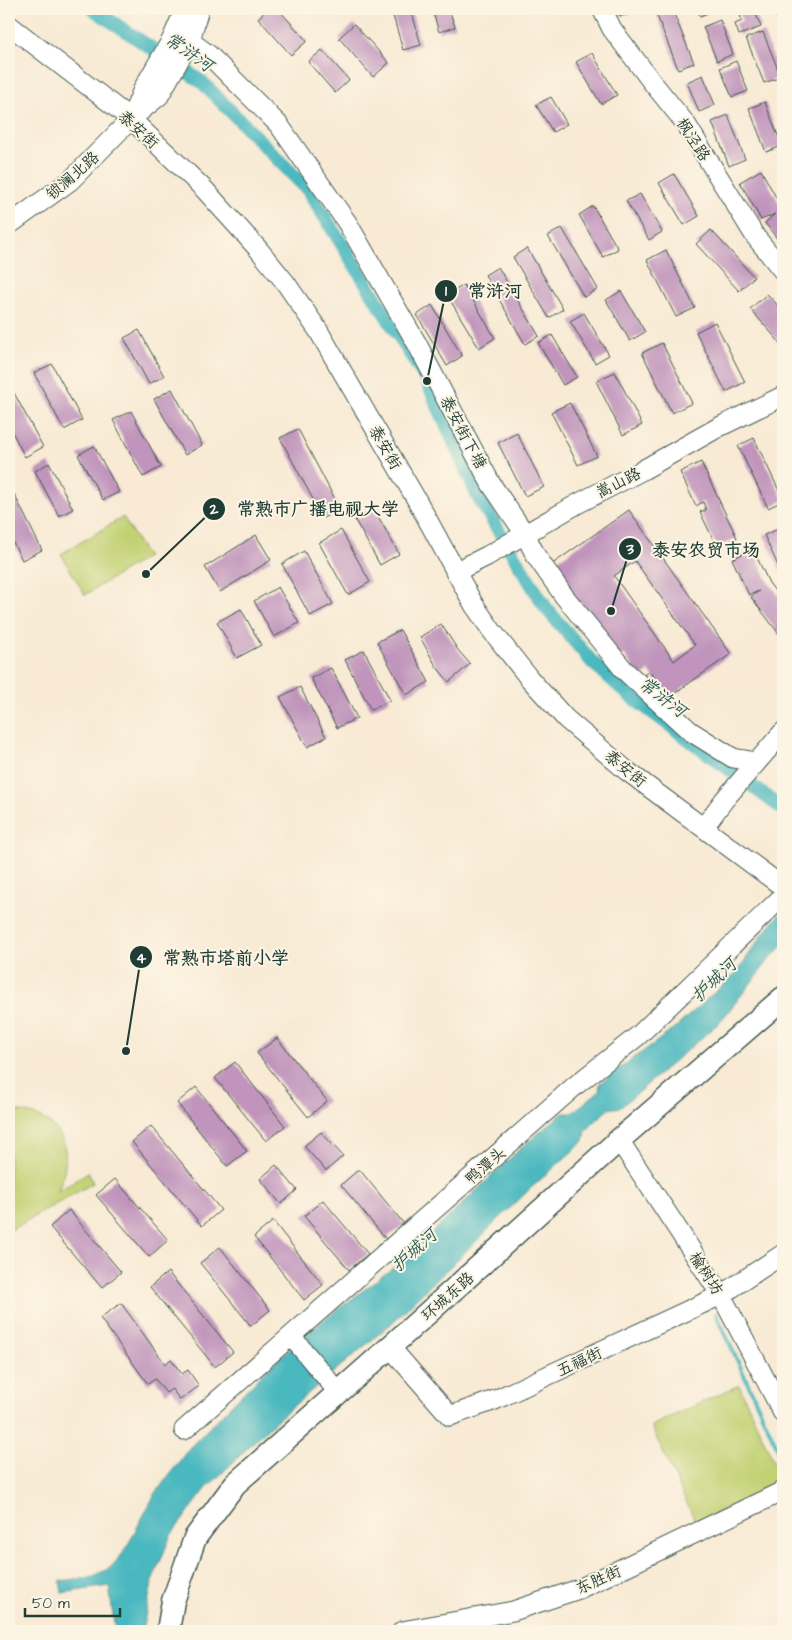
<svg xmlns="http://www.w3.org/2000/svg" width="792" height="1640" font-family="'Architects Daughter','LXGW WenKai TC',sans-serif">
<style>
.green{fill:#c2d173;stroke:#708754}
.water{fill:#48b8bf;stroke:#347a7a}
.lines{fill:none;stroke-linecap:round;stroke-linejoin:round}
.stream{stroke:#48b8bf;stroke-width:4}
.canal{stroke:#48b8bf;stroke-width:14}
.building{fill:#c094bc;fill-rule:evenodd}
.minor-casing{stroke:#40574c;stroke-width:21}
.major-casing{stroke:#40574c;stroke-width:25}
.minor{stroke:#fff;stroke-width:19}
.major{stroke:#fff;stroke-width:22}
.labels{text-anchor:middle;stroke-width:4;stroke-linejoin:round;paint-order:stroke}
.street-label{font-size:16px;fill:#1f3d34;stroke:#fcf5e5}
.water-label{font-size:18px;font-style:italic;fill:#295c57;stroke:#fcf5e5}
.leader{fill:none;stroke:#1f3d34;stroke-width:2}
.callout-dot{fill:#1f3d34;stroke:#fcf5e5;stroke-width:2}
.mark-label{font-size:15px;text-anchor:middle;font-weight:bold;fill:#fff}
.callout-label{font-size:18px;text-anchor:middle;font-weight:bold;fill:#1f3d34;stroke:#fcf5e5;stroke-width:4;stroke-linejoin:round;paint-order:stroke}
</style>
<rect width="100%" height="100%" fill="#fcf5e5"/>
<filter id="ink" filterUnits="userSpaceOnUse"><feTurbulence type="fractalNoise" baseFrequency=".02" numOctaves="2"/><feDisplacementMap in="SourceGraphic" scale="10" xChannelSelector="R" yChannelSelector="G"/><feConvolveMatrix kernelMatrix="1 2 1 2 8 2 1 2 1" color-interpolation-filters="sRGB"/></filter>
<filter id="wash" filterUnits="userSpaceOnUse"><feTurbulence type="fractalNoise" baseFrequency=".0096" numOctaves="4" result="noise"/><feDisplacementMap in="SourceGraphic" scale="20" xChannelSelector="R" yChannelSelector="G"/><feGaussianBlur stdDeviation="1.12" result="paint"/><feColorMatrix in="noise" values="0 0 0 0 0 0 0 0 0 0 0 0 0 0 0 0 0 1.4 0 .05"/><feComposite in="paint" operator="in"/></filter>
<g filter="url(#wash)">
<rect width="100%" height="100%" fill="#f8ead4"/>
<path class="green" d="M123 517 147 557 85 595 61 554Z
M12 1111C62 1114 76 1148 58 1191L88 1172 93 1183 9 1231V1113Z
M739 1385 783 1482 696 1523 651 1426Z"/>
<path class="water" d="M783 910V946L770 959 720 1022 621 1107 608 1109 586 1131 584 1141 531 1188 392 1323 272 1424 206 1489 171 1535 153 1579 142 1631H115L109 1586 62 1593 60 1581 91 1577 110 1568 124 1552 155 1494 190 1447 264 1372 312 1329 406 1258 522 1147 563 1113H572L599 1091 600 1083 675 1028 736 973 766 930Z"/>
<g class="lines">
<path class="stream" d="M716 1314 783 1460"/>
<path class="canal" d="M93 9 202 82 308 190 427 381 478 497 546 608 592 662 629 695 783 809"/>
</g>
<g id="blocks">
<path class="building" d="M268 9H278L307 41 291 55 258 18Z
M391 9H411L421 45 403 50Z
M432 9H449L455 27 439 32Z
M618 9H638V12L620 16Z
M666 9H672L694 63 678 69 656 13Z
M697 9H717L700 16Z
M738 9H754L761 27 739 35 735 24 742 21Z
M773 9H783V16L777 19Z
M720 20 733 54 717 61 703 27Z
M354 24 389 63 373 77 339 38Z
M763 32 781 77 764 83 746 38Z
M322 50 349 80 335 93 308 62Z
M592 53 617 95 601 104 576 62Z
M736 61 748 91 732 97 720 68Z
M703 75 715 105 699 112 687 82Z
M551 97 567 124 553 132 536 105Z
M765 102 782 146 766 152 749 108Z
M728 115 745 159 729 166 712 122Z
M761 170 783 210V246L765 223 775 214 761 220 740 182Z
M674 174 699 216 684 225 659 183Z
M640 194 662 232 649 240 626 201Z
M593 206 618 249 603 257 579 215Z
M562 228 598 289 584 297 548 236Z
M711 230 754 277 739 291 696 244Z
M527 248 563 309 549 318 513 257Z
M666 250 695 308 676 317 647 260Z
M498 267 539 336 525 344 485 275Z
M464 285 495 338 479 348 447 295Z
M621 291 645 332 630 341 606 300Z
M767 294 783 311V346L750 309Z
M432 305 462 356 447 366 417 315Z
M584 313 609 355 595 363 570 321Z
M715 322 745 382 726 392 696 332Z
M139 330 164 376 149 384 124 338Z
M552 335 577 377 563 385 538 343Z
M662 343 692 403 672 413 642 353Z
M52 364 82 420 64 430 34 373Z
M615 372 642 425 623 435 596 381Z
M172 389 202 445 185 455 154 399Z
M13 391 43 447 25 457 9 426V393Z
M570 403 597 456 578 465 551 412Z
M131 411 161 467 143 477 113 420Z
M298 429 340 509 323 518 280 438Z
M517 433 544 487 525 496 498 443Z
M754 438 783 499V501L768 508 738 446Z
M94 446 119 492 103 500 78 455Z
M701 462 737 538 717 547 700 512 706 510 703 502 696 506 680 472Z
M49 463 73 509 59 516 35 471Z
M14 494 42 550 22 560 9 535V497Z
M374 509 399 554 380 565 355 520Z
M629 510 731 654 668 698 649 671 640 678 624 654 617 658 551 565ZM635 561 695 645 674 661 614 576Z
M783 527V568L780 570 764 535Z
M341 530 370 582 348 595 319 543Z
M256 535 271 560 220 592 205 567Z
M753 549 769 583 783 601V631L779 634 751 597 759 591 749 595 732 559Z
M304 551 333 604 310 616 282 564Z
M278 587 299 623 274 637 254 601Z
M241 609 261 645 237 658 217 622Z
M441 624 458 650 470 664 449 682 436 666 420 637Z
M400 630 429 682 406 695 377 642Z
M364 650 390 700 371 710 345 660Z
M331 668 357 718 337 728 311 678Z
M300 687 326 737 307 747 280 697Z
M277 1038 327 1101 308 1117 257 1053Z
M235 1062 285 1126 266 1141 215 1078Z
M196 1087 247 1151 227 1166 177 1103Z
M151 1126 221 1210 202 1226 132 1142Z
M321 1132 343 1156 326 1171 304 1146Z
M276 1165 297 1190 281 1204 260 1179Z
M359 1169 404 1224 386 1239 341 1185Z
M115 1179 168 1240 149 1257 96 1195Z
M323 1200 368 1254 349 1270 304 1216Z
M69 1210 121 1272 102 1288 50 1227Z
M273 1221 323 1285 304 1300 254 1237Z
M220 1247 270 1310 251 1326 200 1263Z
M168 1272 233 1352 215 1367 150 1287Z
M121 1303 165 1364 171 1359 182 1374 188 1370 199 1386 180 1400 172 1389 166 1393 155 1379 148 1384 100 1318Z"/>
</g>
</g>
<g filter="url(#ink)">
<use href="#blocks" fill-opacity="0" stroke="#40574c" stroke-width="1"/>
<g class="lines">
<defs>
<path id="minor" d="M602 9 612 29 652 82 686 124 755 236 783 271
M9 25 131 119 204 189 259 250 285 282 318 330 419 504 474 605 492 631 529 678 566 719 627 771 783 887
M190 41 209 55 279 125 348 224 416 342 491 484 525 534 536 556 564 596 624 670 690 731 733 758 757 762
M132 116 144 87 172 39 185 9
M9 225 70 181 131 119 159 96 190 41 199 9
M455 572 487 556 579 503 641 471 719 427 783 396
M704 827 724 800 783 732
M619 1140 721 1295 783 1413
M291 1336 339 1393
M390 1347 450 1416 495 1400 721 1295 783 1254
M184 1430 576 1085 639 1035 783 896
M402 1631 513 1611 579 1589 783 1491"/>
<path id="major" d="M168 1631 173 1601 195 1538 235 1484 390 1347 619 1140 783 998"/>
</defs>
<use href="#minor" class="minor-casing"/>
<use href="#major" class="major-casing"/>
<use href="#minor" class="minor"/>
<use href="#major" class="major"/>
</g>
</g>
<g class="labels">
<g class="street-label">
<text transform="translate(139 129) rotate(42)" y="6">泰安街</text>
<text transform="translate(694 139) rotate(57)" y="6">枫泾路</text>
<text transform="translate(72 175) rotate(-41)" y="6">锁澜北路</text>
<text transform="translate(464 432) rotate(62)" y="6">泰安街下塘</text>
<text transform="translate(386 447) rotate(60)" y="6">泰安街</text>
<text transform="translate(618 482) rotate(-27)" y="6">嵩山路</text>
<text transform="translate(626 768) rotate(39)" y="6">泰安街</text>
<text transform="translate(485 1165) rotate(-41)" y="6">鸭潭头</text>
<text transform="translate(707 1273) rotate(57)" y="6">榆树坊</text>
<text transform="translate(447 1296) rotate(-42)" y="6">环城东路</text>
<text transform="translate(579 1361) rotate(-25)" y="6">五福街</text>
<text transform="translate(598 1579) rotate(-24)" y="6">东胜街</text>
</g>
<g class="water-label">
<text transform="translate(189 52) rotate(35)" y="6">常浒河</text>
<text transform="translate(663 697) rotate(37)" y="6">常浒河</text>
<text transform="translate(714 980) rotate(-44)" y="6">护城河</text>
<text transform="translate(414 1250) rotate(-42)" y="6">护城河</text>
</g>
</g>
<path class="leader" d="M427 381L446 291M146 574L214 509M611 611L630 549M126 1051L141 957"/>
<g class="callout-dot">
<circle cx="427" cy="381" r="5"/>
<circle cx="146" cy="574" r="5"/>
<circle cx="611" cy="611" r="5"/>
<circle cx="126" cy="1051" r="5"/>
<circle cx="446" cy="291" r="12"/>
<circle cx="214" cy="509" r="12"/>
<circle cx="630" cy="549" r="12"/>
<circle cx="141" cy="957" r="12"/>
</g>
<g class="mark-label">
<text x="446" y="296">1</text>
<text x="214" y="514">2</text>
<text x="630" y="554">3</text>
<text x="141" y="963">4</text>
</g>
<g class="callout-label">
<text x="495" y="297">常浒河</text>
<text x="318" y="515">常熟市广播电视大学</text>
<text x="706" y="556">泰安农贸市场</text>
<text x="226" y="964">常熟市塔前小学</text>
</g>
<rect width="792" height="1640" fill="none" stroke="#fcf5e5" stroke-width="30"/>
<path d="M25 1608v8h95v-8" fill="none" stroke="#1f3d34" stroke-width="2.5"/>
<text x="32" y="1608" font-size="15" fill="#1f3d34" stroke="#fcf5e5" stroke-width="4" paint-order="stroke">50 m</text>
</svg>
